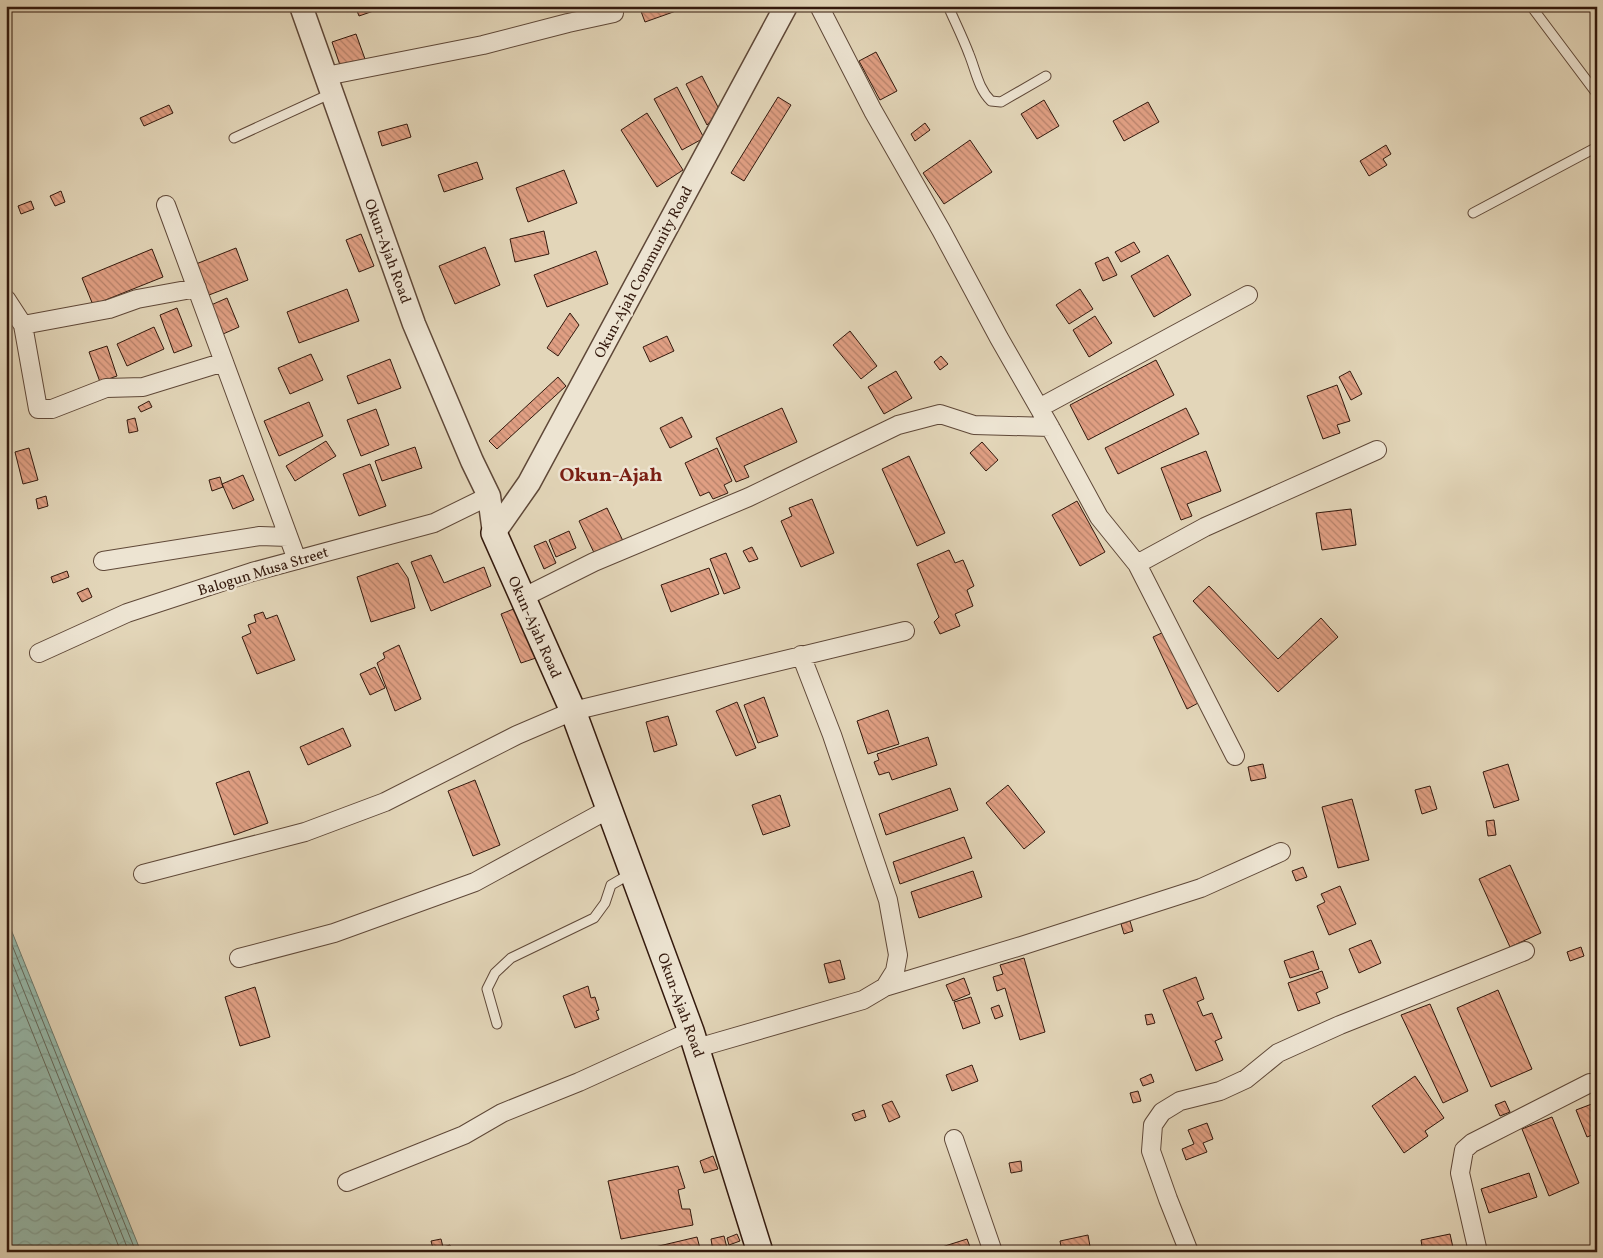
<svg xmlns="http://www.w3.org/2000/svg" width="1603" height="1258" font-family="Vollkorn,serif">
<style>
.water{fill:url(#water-waves);stroke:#6e796c}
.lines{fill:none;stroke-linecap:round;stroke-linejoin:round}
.shore{stroke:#64695c;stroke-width:1}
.building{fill:url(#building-back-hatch);stroke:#33190d}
.service-casing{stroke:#5f4838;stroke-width:11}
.minor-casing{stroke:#5f4838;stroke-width:20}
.tertiary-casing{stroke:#5f4838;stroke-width:25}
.secondary-casing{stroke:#33190d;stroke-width:28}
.service{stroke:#ede4d2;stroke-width:9}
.minor{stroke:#ede4d2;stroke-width:18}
.tertiary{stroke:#ede4d2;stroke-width:22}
.secondary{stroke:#ede4d2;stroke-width:25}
.labels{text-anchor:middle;stroke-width:5;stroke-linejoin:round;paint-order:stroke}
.street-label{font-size:15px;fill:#33190d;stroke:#ede4d2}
.district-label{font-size:20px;font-weight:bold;fill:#7a1f14;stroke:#ede4d2}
</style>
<defs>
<pattern id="water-waves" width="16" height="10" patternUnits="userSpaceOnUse" patternTransform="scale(1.25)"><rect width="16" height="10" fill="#96b9ab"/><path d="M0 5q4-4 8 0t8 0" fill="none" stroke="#829e92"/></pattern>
<pattern id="building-back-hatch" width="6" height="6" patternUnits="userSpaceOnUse" patternTransform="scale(1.25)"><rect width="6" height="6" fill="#e09f83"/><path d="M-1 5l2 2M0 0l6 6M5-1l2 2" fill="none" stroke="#b6816a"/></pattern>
</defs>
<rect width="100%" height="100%" fill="#e3d6b9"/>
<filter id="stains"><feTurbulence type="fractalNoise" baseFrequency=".004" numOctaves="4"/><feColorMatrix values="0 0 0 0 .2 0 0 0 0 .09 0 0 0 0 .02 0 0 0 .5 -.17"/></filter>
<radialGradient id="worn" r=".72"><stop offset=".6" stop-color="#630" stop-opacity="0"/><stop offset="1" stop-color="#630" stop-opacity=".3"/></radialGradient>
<path class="water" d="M6 917 141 1252H6Z"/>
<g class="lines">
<path class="shore" d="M6 930 136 1252
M6 947 129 1252
M6 967 121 1252"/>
</g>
<path class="building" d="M355 6H388L359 16Z
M639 6H675L676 11 645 22Z
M356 34 365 59 341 68 332 42Z
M876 52 897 91 880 100 859 61Z
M702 76 720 111 707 125 686 84Z
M677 87 704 138 682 150 654 99Z
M778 97 791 105 744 181 731 173Z
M1044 100 1059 126 1037 139 1021 114Z
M1148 102 1159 122 1124 141 1113 121Z
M169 105 173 113 144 126 140 118Z
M647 113 683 170 657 187 621 130Z
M925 123 930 130 915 141 911 134Z
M407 124 411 137 382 146 378 132Z
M970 140 992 172 944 204 923 173Z
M1386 145 1391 154 1383 159 1387 165 1369 176 1360 161Z
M477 162 483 179 444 192 438 175Z
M564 170 577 203 528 222 516 188Z
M61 191 65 202 55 206 50 196Z
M31 201 34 209 21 214 18 206Z
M544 231 549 254 515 262 510 239Z
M361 234 374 266 359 272 346 240Z
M1134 242 1140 252 1121 262 1115 252Z
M485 247 500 285 455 304 439 266Z
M236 248 248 280 209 295 196 264Z
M152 249 163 277 93 305 82 278Z
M596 251 608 284 547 307 534 275Z
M1168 255 1191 295 1154 317 1131 276Z
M1108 257 1117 275 1103 281 1095 263Z
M347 289 359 321 299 343 287 312Z
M1080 289 1093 309 1069 324 1056 305Z
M227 298 239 327 223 334 211 305Z
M177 308 192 346 174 353 160 315Z
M570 313 579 325 558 356 547 348Z
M1095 316 1112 343 1089 357 1073 330Z
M154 327 164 349 127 366 117 344Z
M850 331 877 366 861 379 833 345Z
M667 336 674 351 650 362 643 347Z
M107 346 117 376 100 382 89 352Z
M311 354 323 380 290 394 278 368Z
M941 356 948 364 940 370 934 362Z
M390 359 401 388 358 404 347 376Z
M1156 360 1174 395 1088 440 1070 405Z
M896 371 912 398 884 414 868 387Z
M1350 371 1362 394 1351 400 1339 377Z
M558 377 566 386 497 449 489 441Z
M1337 385 1350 421 1337 425 1340 433 1323 439 1307 396Z
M149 401 152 407 141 412 138 407Z
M309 402 323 436 279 456 264 421Z
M782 408 797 442 744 466 749 477 736 482 716 438Z
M1186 408 1199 434 1118 474 1105 448Z
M376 409 389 445 361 456 347 420Z
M682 417 692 437 670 448 660 428Z
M135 418 138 431 129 433 127 420Z
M326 441 336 456 295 481 286 466Z
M982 442 998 460 986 471 970 453Z
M415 447 422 468 382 481 375 461Z
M29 448 38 480 23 484 15 452Z
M717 448 732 481 724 485 728 493 713 499 709 492 700 496 685 463Z
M1206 451 1221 491 1187 504 1192 516 1181 520 1161 468Z
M909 456 945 533 917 546 882 469Z
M370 464 386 506 359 516 343 474Z
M243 475 254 500 233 509 222 484Z
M220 477 223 487 212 491 209 480Z
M46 496 48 506 38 509 36 499Z
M812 499 834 553 801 567 781 521 792 516 789 508Z
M1077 501 1105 552 1080 566 1052 515Z
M607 508 625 545 597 559 579 521Z
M1351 509 1356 545 1322 550 1316 513Z
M569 531 576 548 556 557 549 540Z
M546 541 556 563 544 569 534 546Z
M752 547 758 559 749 562 743 551Z
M949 550 955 563 963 560 974 586 967 590 973 606 955 614 960 626 940 634 934 622 939 617 917 564Z
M726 553 740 588 724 594 710 559Z
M431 555 444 583 484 567 491 586 431 611 411 562Z
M398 563 408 578 415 608 371 622 357 577Z
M709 568 719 594 671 612 661 585Z
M67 571 69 577 53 583 51 577Z
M1209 586 1278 659 1321 618 1338 637 1278 692 1193 601Z
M88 588 92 597 82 602 77 593Z
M516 608 536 658 521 663 501 614Z
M263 612 266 619 277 615 295 660 257 674 242 637 251 633 248 625 256 622 254 615Z
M1166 631 1200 702 1187 709 1153 637Z
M399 645 421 699 395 711 377 663 385 658 383 653Z
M375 667 385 688 370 695 360 674Z
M764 697 778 736 758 743 744 705Z
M737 702 756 748 736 756 716 711Z
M888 710 899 744 868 754 857 721Z
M668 716 677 745 654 752 646 722Z
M343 728 351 746 308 765 300 747Z
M928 737 937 765 892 780 889 772 879 775 874 762 879 760 877 754Z
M1263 764 1266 778 1251 781 1248 767Z
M1508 764 1519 800 1494 808 1483 772Z
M249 771 268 823 234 835 216 783Z
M475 780 500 845 473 856 448 791Z
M1008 785 1045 832 1024 849 986 803Z
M1430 786 1437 809 1422 814 1415 790Z
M950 788 958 810 886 835 879 814Z
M780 795 790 826 763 835 752 805Z
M1352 799 1369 860 1338 868 1322 807Z
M1494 820 1496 835 1488 836 1486 821Z
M964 837 972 858 900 884 893 862Z
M1510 865 1541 933 1510 947 1479 879Z
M1303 867 1307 877 1296 881 1292 871Z
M973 871 982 897 919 918 911 892Z
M1340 886 1356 924 1329 935 1317 906 1325 902 1321 894Z
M1130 921 1133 931 1124 934 1121 924Z
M1371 940 1381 963 1359 973 1349 949Z
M1581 947 1584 956 1570 961 1567 952Z
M1313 951 1319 969 1290 978 1284 961Z
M1024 958 1045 1032 1020 1040 1005 988 997 991 993 977 1003 974 1000 965Z
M840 960 845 979 829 983 824 964Z
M1322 971 1328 988 1316 993 1320 1003 1298 1011 1288 983Z
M1196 977 1204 999 1197 1002 1203 1016 1212 1013 1222 1038 1215 1041 1223 1060 1196 1071 1163 990Z
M964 978 970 994 953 1001 946 985Z
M588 986 591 998 595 997 599 1010 596 1011 599 1019 575 1028 563 996Z
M255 987 270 1037 240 1046 225 997Z
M1498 990 1532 1069 1491 1087 1457 1008Z
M971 997 980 1023 963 1029 954 1002Z
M1430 1004 1468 1091 1443 1103 1401 1015Z
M999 1005 1003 1016 995 1019 991 1008Z
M1152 1014 1155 1023 1147 1025 1145 1015Z
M972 1065 978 1081 952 1091 946 1075Z
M1151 1074 1154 1082 1143 1086 1140 1079Z
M1415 1076 1444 1118 1425 1131 1428 1136 1404 1153 1372 1106Z
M1138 1091 1141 1101 1133 1103 1130 1093Z
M892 1101 900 1117 889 1122 882 1105Z
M1505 1101 1510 1112 1500 1116 1495 1105Z
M1597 1102V1133L1587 1137 1576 1110Z
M864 1110 866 1117 855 1121 852 1114Z
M1552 1117 1579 1183 1549 1196 1522 1129Z
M1207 1123 1213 1139 1203 1143 1207 1152 1186 1160 1182 1149 1194 1144 1188 1130Z
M713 1156 718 1169 704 1173 700 1161Z
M1021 1161 1022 1171 1011 1173 1009 1163Z
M678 1166 685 1188 678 1190 682 1209H690L693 1225 621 1239 608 1181Z
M1529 1173 1537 1197 1489 1213 1481 1189Z
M737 1234 740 1241 729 1245 727 1238Z
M1450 1234 1454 1252H1423L1421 1240Z
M1088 1235 1091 1252H1062L1060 1241Z
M724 1236 727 1248 713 1251 711 1239Z
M697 1237 701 1252H642V1250Z
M441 1239 443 1247 450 1245 452 1252H434L431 1241Z
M967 1239 972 1252H926Z"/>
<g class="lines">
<defs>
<path id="service" d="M948 6C955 22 963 38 969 54 976 71 978 88 991 101L1001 102 1046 76
M1531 6 1597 94
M234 138 332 93
M1473 213 1597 147
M497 1024 487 989 495 973 511 958 594 918 605 903 611 885 630 874"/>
<path id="minor" d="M819 6 873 111 941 230 999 338 1050 427 1099 517 1137 564 1235 756
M326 76 483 45 568 23 614 13
M166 205 297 560
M6 299 23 325 38 409H52L106 388 143 387 224 362
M23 325 109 309 137 299 197 288
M1039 408 1248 295
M103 561 260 536 288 537
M1137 564 1205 527 1377 450
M522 598 594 562 749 497 898 425 940 414 974 425 1050 427
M39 653 127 613 252 572 434 523 489 496
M801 655 832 735 888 900 898 955 895 971 885 987
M143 874 305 832 385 802 517 735 573 711 905 631
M239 958 334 933 475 882 609 809
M697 1048 863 1000 885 987 1021 946 1201 888 1281 852
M954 1139 993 1252
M347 1182 464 1135 502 1113 579 1082 691 1031
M1189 1252 1168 1199 1151 1151 1153 1125 1162 1112 1180 1101 1220 1091 1246 1079 1278 1053 1340 1025 1525 951
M1478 1252 1460 1173 1464 1150 1472 1143 1590 1083"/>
<path id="tertiary" d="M301 6 414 324 472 461 489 496 494 533
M494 533 529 483 786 6"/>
<path id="secondary" d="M494 533 573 711 691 1031 760 1252"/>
</defs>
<use href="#service" class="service-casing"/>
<use href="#minor" class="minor-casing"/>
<use href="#tertiary" class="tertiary-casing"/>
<use href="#secondary" class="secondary-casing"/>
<use href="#service" class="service"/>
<use href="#minor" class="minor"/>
<use href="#tertiary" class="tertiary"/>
<use href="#secondary" class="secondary"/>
</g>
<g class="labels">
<g class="street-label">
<text transform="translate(388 251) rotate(70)" y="5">Okun-Ajah Road</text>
<text transform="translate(643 272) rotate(-62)" y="5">Okun-Ajah Community Road</text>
<text transform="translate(263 571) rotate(-17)" y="5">Balogun Musa Street</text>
<text transform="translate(535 627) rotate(66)" y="5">Okun-Ajah Road</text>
<text transform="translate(681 1005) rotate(70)" y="5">Okun-Ajah Road</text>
</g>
<g class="district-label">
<text x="611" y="481">Okun-Ajah</text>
</g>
</g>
<rect width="1603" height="1258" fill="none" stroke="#e3d6b9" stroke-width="25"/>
<rect x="8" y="8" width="1588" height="1243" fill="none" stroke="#33190d" stroke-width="2.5"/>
<rect x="12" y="12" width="1578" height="1233" fill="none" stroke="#33190d"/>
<rect width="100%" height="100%" filter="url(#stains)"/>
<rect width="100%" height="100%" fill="url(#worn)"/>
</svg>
